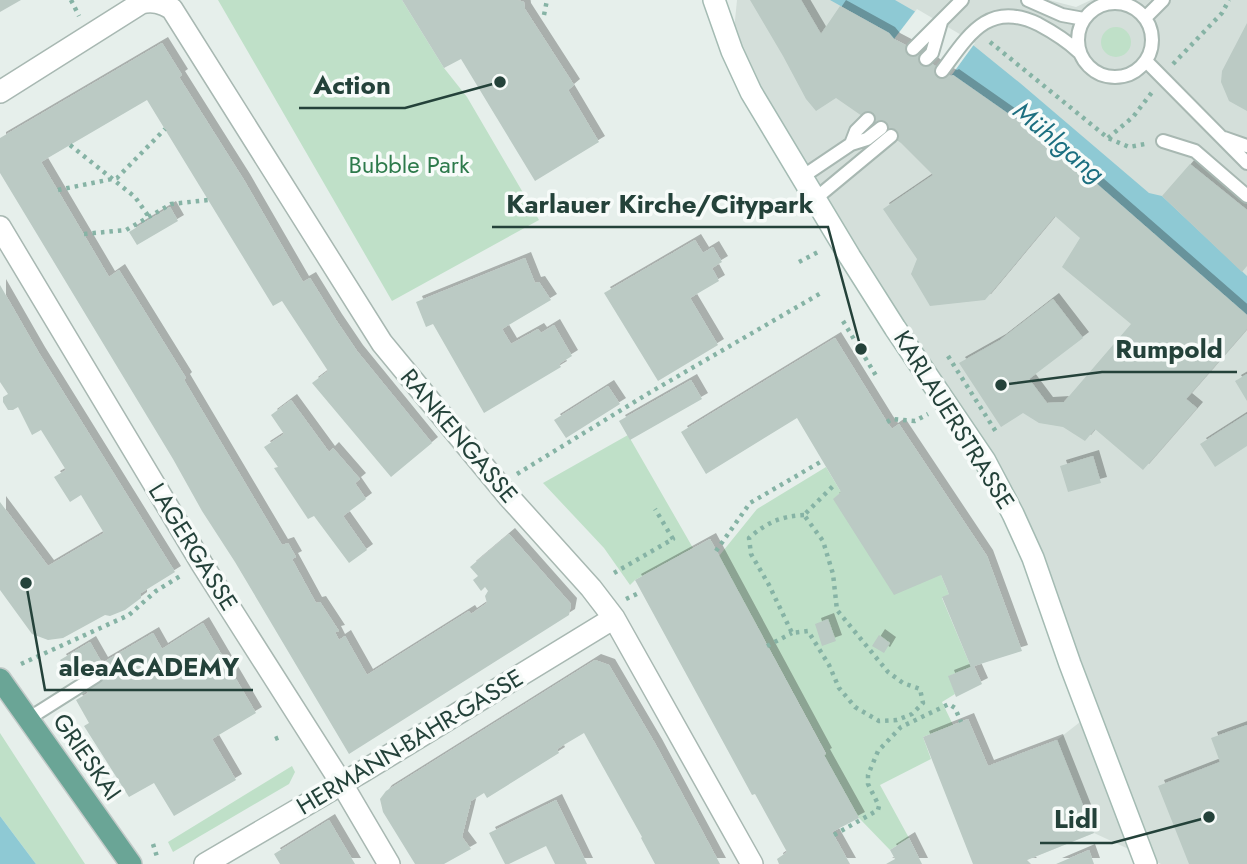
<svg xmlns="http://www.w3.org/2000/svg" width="1247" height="864" font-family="Jost,sans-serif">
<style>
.built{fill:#d4dfda}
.green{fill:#bfe0c8}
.water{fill:#8ec9d4}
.pier{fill:#e6efeb}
.building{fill:#bbcac4;filter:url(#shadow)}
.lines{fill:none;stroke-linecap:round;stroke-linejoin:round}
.lane-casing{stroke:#a8b8b2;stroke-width:16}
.street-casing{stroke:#a8b8b2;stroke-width:24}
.secondary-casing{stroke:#a4bbb3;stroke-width:24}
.primary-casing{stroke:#c2cac8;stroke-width:24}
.path{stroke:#86b3a5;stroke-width:4.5;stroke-dasharray:3.5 5;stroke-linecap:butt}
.lane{stroke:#fff;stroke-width:12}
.street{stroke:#fff;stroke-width:21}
.secondary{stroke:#fff;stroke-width:21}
.primary{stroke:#6aa596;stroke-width:21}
.labels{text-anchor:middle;stroke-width:7;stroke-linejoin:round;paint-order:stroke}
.park-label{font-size:24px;fill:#2d7a4b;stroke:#f7fbf9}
.street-label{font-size:24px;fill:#24423a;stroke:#f7fbf9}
.water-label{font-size:26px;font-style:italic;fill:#1c6f80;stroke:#f7fbf9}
.leader{fill:none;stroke:#24423a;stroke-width:2.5}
.callout-dot{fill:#24423a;stroke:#f7fbf9;stroke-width:2.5}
.callout-label{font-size:26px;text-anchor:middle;font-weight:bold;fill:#24423a;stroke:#f7fbf9;stroke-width:7;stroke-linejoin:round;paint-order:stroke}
</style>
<defs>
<filter id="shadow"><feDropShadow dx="6" dy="-6" stdDeviation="0" flood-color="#0004"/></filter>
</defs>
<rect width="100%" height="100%" fill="#e6efeb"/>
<path class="built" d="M737 0H1049L1076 7 1091 0H1247V849L1209 864H1161L1094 833 1027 860 988 766 1057 740 1089 715 1033 558 732 51Z"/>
<path class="green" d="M218 0H402L444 68 467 97 539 220 392 301Z
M1101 42a15 15 0 1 1 30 0a15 15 0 1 1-30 0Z
M628 435 693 548 635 580 630 585 604 548 543 483Z
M826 467 841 492 834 499 941 575 949 594 942 598 971 667 949 676 955 694 942 702 953 725 923 737 931 759 880 785 909 838 890 850 859 818 825 757 824 755 826 753 719 556 757 509Z
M0 733 85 864H36L0 816Z
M292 766 295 772 289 784 173 852 168 842Z"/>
<path class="water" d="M830 0H895L973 45 1020 83 1149 193 1162 196 1247 276V315L1089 177 1026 126 953 75 951 76 894 39 889 33Z
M0 816 36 864H0Z"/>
<path class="pier" d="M917 9 975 43 951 76 894 39Z"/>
<path class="building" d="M0 0H21L0 12Z
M402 0H518L524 2 525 9 574 85 568 90 599 142 535 181 461 59 444 68Z
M750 0H801L821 34 840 6 889 33 894 39 913 49 942 71 951 76 953 75 1026 126 1089 177 1247 315V329L1186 399 1197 408 1143 470 1095 429 1085 441 1063 427 1039 423 1023 413 1001 427 959 363 1000 340 1053 299 1083 338 1029 379 1047 403 1064 402 1131 324 1062 267 1080 238 1055 216 985 300 930 306 911 274 917 259 883 209 933 175 901 143 836 98 816 111 806 99 783 56Z
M1247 23V111L1229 101 1221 82 1222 71Z
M162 43 182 75 179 77 244 180 303 282 310 278 336 320 357 351 432 443 391 477 312 383 328 371 282 301 273 306 147 100 41 162 109 277 119 270 186 378 184 380 282 545 288 543 296 557 292 559 316 603 320 602 339 631 335 632 339 640 345 636 367 675 469 611 471 614 487 603 485 596 488 591 485 587 481 591 473 580 478 576 470 567 509 534 571 604 569 615 349 754 235 562 202 511 173 459 0 173V138Z
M1190 164 1247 210V266L1242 272 1162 196Z
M170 207 178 221 137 245 129 232Z
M695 240 703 253 713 247 722 262 712 268 719 281 690 298 718 345 658 381 604 293Z
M525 258 535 283 539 282 551 300 502 329 511 344 538 329 541 333 554 325 572 356 559 364 561 367 484 413 433 324 426 327 416 302Z
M0 285 39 353 175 572 141 593V598L125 610 110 616 105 615 63 638 48 640 32 634 0 590V502L48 566 104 533 81 495 70 502 54 477 66 470 41 430 32 435 18 407 13 410H8L3 402V397L8 394 0 382Z
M835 338 887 422 892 429 899 424 987 556 1022 651 974 666 982 684 956 697 948 676 971 667 942 597 949 594 941 575 894 595 833 499 841 492 797 418 706 474 681 432Z
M1247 374V401L1235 381Z
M691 380 702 399 630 440 619 421Z
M608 386 620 404 566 438 554 420Z
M291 400 329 452 333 448 360 479 355 483 366 499 343 516 367 550 349 563 314 516 308 519 274 468 278 467 264 447 284 434 271 415Z
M1247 414V446L1215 467 1200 444Z
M1093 456 1101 483 1068 492 1060 466Z
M710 539 826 754 824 755 825 757 859 818 832 832 850 864H779L777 859 787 852 755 794 752 795 635 580Z
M828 619 836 641 822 646 815 624Z
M203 623 256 713 212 739 236 780 174 816 154 783 129 797 84 726 89 723 76 700 88 693 78 677 72 680 60 660 90 642 102 663 153 633 162 649Z
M879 635 890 643 884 653 872 646Z
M595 660 609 665 656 745 720 864H655L641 838 642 837 584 733 557 749 559 753 487 798 484 793 471 801 462 837 471 849 444 864H415L383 812 380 799 386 791Z
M968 719 988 766 1057 740 1094 833 1027 860 1031 864H973L923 737Z
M1247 725V864H1189L1158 786 1220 762 1211 738Z
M556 800 587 864H555L546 846 509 864H505L489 833Z
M329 820 355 864H280L274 854Z
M909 838 922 864H886L895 859 890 850Z
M1089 850 1094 864H1056Z"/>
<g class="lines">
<defs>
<path id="lane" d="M1028 0 1062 15 1084 19
M1078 40a37 37 0 1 1 74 0a37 37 0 1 1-74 0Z
M1145 18 1163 0
M913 49 962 0
M926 59 932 53 941 22
M1146 61 1247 163
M942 71C968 36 988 0 1038 24 1053 32 1066 40 1079 52
M1224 138 1247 146
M1163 141 1195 151 1247 196
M851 144 856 131 868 119
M802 177 851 144 867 139 881 128
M815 199 891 136
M28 719 96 676"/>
<path id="street" d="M0 92 141 3C153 0 162 3 172 9L382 343 509 497 591 588 614 618 752 864
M0 227 202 564 342 784 389 864
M205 864 362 772 614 618"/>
<path id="secondary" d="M714 0 732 51 751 92 850 257 895 328 985 461 1013 514 1033 558 1070 664 1146 864"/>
<path id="primary" d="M0 679 131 864"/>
</defs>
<use href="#lane" class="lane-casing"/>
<use href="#street" class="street-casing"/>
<use href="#secondary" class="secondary-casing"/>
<use href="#primary" class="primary-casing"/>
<path class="path" d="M71 0 79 16
M544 15 547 0
M990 42 1108 138 1129 147 1145 144
M1173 64 1222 13 1229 0
M1108 138 1133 117 1153 91
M70 145 135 197 149 217
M58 190 117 178 165 129
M84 234 126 230 171 204 208 200
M799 262 820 251
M843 321 878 379
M948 356 998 435
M887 422 892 419 915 421 928 414
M517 474 649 393 821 293
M804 515C781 516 766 523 749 538L751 554 769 585 792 633 808 631 829 665 839 688 855 707 879 721 897 720 912 714 923 703 920 689 903 683 888 672 837 610 833 574 823 541 804 515 836 483
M716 551 750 503 822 461
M614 573 673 539 655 509
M626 599 641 592
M767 646 792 633
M21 664 129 615 156 591 182 575
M275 739 280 737
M834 835 878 810 879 806 868 784V775L878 751 901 727 949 704 955 708 961 722
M153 844 158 860"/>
<use href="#lane" class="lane"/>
<use href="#street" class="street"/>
<use href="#secondary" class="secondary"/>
<use href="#primary" class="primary"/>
</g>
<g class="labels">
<g class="park-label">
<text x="409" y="173">Bubble Park</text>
</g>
<g class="street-label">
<text transform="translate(954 420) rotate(58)" y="8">KARLAUERSTRASSE</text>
<text transform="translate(459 436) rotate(50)" y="8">RANKENGASSE</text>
<text transform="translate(193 547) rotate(58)" y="8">LAGERGASSE</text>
<text transform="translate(410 742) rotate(-31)" y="8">HERMANN-BAHR-GASSE</text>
<text transform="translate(87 757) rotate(55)" y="8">GRIESKAI</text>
</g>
<g class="water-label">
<text transform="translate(1059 142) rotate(40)" y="9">Mühlgang</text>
</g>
</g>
<path class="leader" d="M500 82L405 108H299M861 349L828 227H492M1001 385L1102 372H1237M26 583L45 690H253M1209 817L1112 843H1040"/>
<g class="callout-dot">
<circle cx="500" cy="82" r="7"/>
<circle cx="861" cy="349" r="7"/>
<circle cx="1001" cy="385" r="7"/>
<circle cx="26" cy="583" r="7"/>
<circle cx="1209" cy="817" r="7"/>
</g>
<g class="callout-label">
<text x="352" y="94">Action</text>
<text x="660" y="213">Karlauer Kirche/Citypark</text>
<text x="1169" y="358">Rumpold</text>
<text x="149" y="676">aleaACADEMY</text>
<text x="1076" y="828">Lidl</text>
</g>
</svg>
